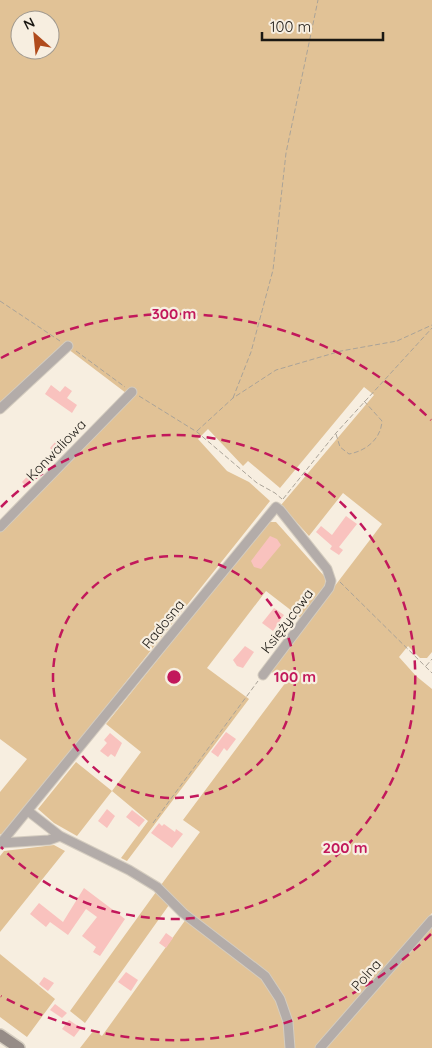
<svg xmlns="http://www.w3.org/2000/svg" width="432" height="1048" font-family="Quicksand,sans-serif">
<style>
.green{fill:#e1c296;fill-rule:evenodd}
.building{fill:#f9c2be}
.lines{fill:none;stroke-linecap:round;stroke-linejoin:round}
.minor-casing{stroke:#d4ccbf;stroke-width:11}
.secondary-casing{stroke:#d4ccbf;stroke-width:14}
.path{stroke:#aaa398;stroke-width:1;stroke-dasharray:5 2.5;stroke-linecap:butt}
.minor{stroke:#b3aca9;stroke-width:9}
.secondary{stroke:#968c87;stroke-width:11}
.ring{fill:none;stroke:#c2185b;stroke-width:2.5;stroke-dasharray:9 6}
.labels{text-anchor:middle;stroke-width:4.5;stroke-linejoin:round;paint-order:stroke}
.street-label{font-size:14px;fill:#1b1813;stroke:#f7eee0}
.centre{fill:#c2185b;stroke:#f7eee0;stroke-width:2.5}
.ring-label{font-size:15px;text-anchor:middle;font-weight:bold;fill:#c2185b;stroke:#f7eee0;stroke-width:4.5;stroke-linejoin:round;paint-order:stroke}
</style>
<rect width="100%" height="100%" fill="#f7eee0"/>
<path class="green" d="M0 0H432V652L427 658H420L408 646 399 657 416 676 432 689V913L316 1048H80L94 1030 102 1036 189 915 161 885 200 832 183 820 286 682 270 671 382 524 343 493 309 536 281 505 374 395 364 387 280 488 248 461 243 466 208 429 198 439 227 471 249 482 270 501 3 836 0 834V792L27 759 0 739V530L126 393 68 349 0 406ZM20 20H50V50H20Z
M268 522H276L325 577 326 585 301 618 266 591 207 668 249 699 127 861 121 858 148 821 112 791 77 836 54 823 38 809 76 762 112 791 141 752 106 724Z
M54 845 65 851 0 932V856L4 851Z
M156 892 169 905 85 1023 70 1011Z
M432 925V1048H325Z
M0 954 55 999 27 1037 0 1017Z"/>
<path class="building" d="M51 385 60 392 65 386 72 391 67 398 77 405 72 413 45 394Z
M56 441 63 448 57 454 50 448Z
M39 464 44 469 27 487 22 482Z
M346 516 357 524 339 547 343 550 339 555 330 549 332 546 316 532 321 526 332 535Z
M270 536 277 539 281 545 261 569 254 567 251 561Z
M274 608 284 615 273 631 262 623Z
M245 646 254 652 243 668 237 666 233 660Z
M226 732 236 739 227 751 224 748 218 757 211 752Z
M110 733 122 743 115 757 111 754 108 757 100 751 107 743 104 740Z
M107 809 115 816 107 828 98 821Z
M132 810 145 820 139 827 126 817Z
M159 823 162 826 164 824 175 832 176 829 183 834 172 848 151 833Z
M84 888 125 919 100 956 93 952 96 947 82 936 97 917 86 909 68 935 50 922 46 927 30 914 39 903 63 922Z
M166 933 173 938 166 948 159 943Z
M126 972 138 980 131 991 118 982Z
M44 977 54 983 48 991 39 984Z
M55 1004 67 1013 62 1018 50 1010Z
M69 1020 81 1028 74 1037 62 1029Z"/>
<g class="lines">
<defs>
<path id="minor" d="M0 409 68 346
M0 527 132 392
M28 811 60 836 129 870 157 887 183 913 265 976 280 999 288 1022 290 1048
M1 843 49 840 60 836
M0 844 276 507 280 510 327 569 331 581 329 588 263 675
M320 1048 432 920"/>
<path id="secondary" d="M0 1035 19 1048"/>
</defs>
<use href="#minor" class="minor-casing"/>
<use href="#secondary" class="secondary-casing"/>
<path class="path" d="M0 301 60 341
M76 351 125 387
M139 396 197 432 257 483 275 493 282 499
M233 398 251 352 273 270 286 153 318 0
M197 431 233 398 276 370 341 351 397 341 432 325
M336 434 340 447 349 454C366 451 381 439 382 421L364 401
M283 499 336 433 432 328
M340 582 432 673
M426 666 432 659
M153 823 258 681"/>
<use href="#minor" class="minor"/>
<use href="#secondary" class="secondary"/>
</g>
<g class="ring">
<circle cx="174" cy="677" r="121"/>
<path d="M1 507A242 242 0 1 1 1 847"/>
<path d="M431 934A363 363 0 0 1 1 996M1 358A363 363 0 0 1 431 420"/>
</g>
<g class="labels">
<g class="street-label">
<text transform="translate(56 450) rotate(-46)" y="5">Konwaliowa</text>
<text transform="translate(287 621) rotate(-53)" y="5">Księżycowa</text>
<text transform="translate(163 624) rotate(-51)" y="5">Radosna</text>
<text transform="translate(366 975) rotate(-49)" y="5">Polna</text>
</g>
</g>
<circle cx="174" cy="677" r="8" class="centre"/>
<g class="ring-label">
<text x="174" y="319">300 m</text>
<text x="295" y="682">100 m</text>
<text x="345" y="853">200 m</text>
</g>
<g transform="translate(35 35) rotate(333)"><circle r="24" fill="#f7eee0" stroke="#9f988e"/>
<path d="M0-4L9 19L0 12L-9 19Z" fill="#b04b1c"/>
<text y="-8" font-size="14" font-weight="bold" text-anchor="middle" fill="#1b1813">N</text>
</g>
<path d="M262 32v8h121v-8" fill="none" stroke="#1b1813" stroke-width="2.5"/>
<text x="270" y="32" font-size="15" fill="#1b1813" stroke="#f7eee0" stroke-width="4" paint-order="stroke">100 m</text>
</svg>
